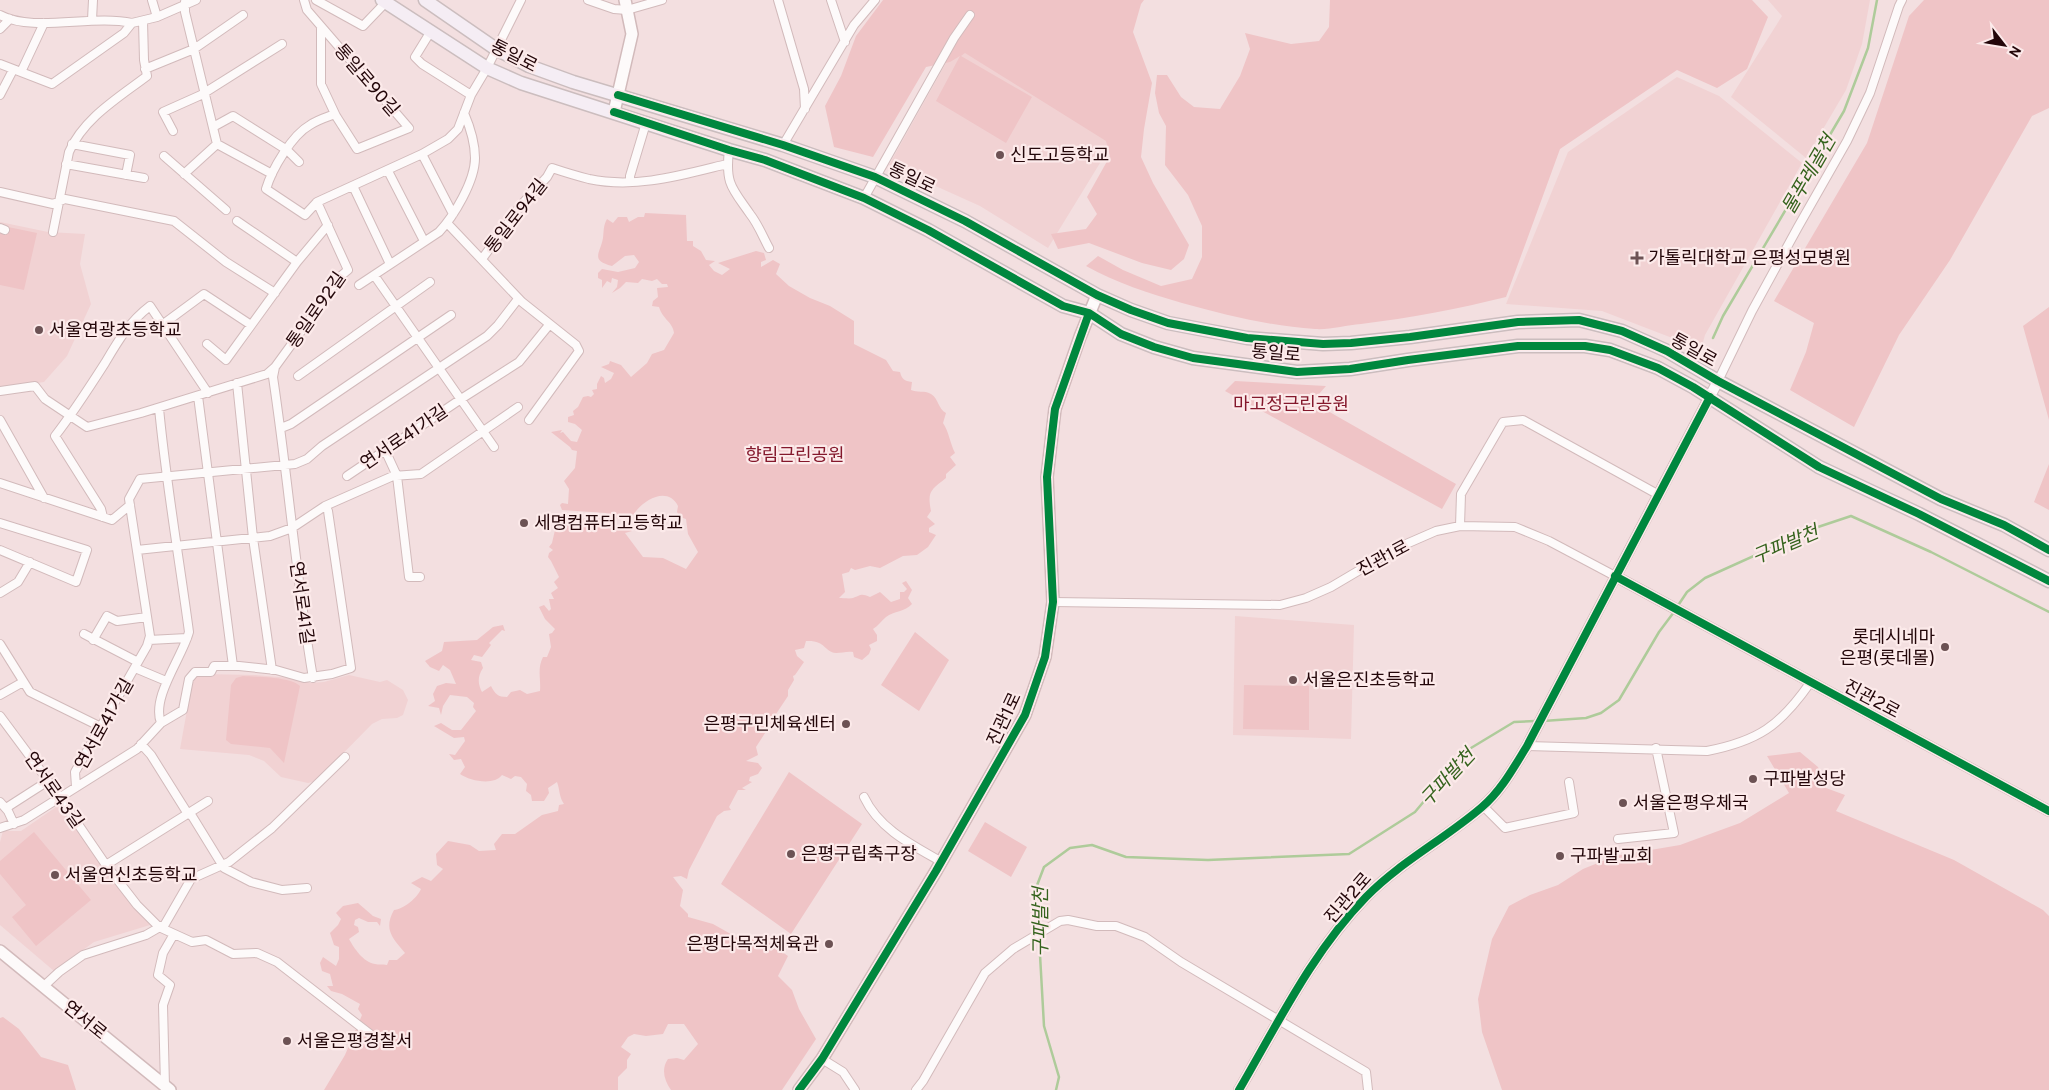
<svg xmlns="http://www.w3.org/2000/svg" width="2049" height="1090" font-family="Overpass,'Noto Sans KR',sans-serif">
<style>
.built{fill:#f1d2d3}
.green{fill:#efc4c6}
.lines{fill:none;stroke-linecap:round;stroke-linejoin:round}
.stream{stroke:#aecb9a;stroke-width:2.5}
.minor-casing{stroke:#d2babb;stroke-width:10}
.tertiary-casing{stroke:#d2babb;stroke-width:12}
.secondary-casing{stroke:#d2babb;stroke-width:14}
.primary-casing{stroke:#cbbdbe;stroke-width:15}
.minor{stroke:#fdfafa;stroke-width:8}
.tertiary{stroke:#fdfafa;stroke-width:10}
.secondary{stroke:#fdfafa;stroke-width:11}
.primary{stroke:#f5edf4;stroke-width:12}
.cycleway-casing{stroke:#fceaea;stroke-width:11}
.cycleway{stroke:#00873e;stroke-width:8}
.poi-dot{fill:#6c5254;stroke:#fceaea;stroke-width:2}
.labels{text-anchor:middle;stroke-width:4.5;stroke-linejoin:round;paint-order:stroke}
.street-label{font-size:18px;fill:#230609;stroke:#fceaea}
.poi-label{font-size:18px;fill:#230609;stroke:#fceaea;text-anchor:start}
.park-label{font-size:18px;fill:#84182c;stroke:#fceaea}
.water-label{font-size:19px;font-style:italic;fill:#35631d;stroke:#fceaea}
</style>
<rect width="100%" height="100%" fill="#f3dfe0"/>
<path class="built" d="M1768 0H1870L1862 44 1846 90 1806 158 1731 97 1782 16Z
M956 45 1109 135 1111 145 1048 248 980 206 889 165Z
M1677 77 1719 96 1802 163 1705 335 1701 349 1602 311 1506 304 1568 152Z
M0 222 48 232 85 234 80 264 91 304 67 356 44 382 0 388Z
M1235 616 1354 625 1351 739 1233 735Z
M200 674 255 675 290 678 310 683 324 682 349 675 380 682 387 680 403 690 408 700 403 715 397 718 382 719 372 724 316 781 308 783 281 777 264 761 249 755 180 749 193 677Z
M59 805 150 925 94 942 54 971 0 925V842L3 831H21Z"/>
<path class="green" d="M883 0H1144L1141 4 1133 32 1152 83 1144 129 1141 157 1153 183 1189 245 1184 259 1171 270 1142 263 1089 243 1058 249 1051 234 1086 229 1097 214 1087 197 1110 156 1106 141 965 53 961 56 1032 97 1006 143 936 101 960 56 950 62 926 67 873 157 834 147 825 106 841 76 856 36Z
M1330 0H1752L1768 17 1747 69 1717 88 1677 70 1560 149 1506 297C1458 309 1410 318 1361 324 1346 325 1330 330 1315 329 1269 326 1226 315 1182 303 1149 293 1116 283 1086 266L1098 256 1123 270 1161 286 1192 279 1202 257V226L1188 195 1165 165 1166 126 1159 113 1155 93 1157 75H1167L1181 97 1194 107 1220 109 1240 76 1250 49 1245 33 1291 44 1319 41 1329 27Z
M1924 0H2049V108L2032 116 1950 260 1899 335 1854 427 1790 390 1806 352 1814 323 1774 301 1867 143 1909 16Z
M645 213 686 215 687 241H693V246L701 251 706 260 715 261 709 265 714 271 722 275 730 269 718 263 756 251 764 253 766 260 761 262V267L773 260 780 264 776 274 789 286 810 298 830 306 854 321V344L886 360 893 371 900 372C902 379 904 381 912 382L911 390C917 393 924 390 931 394 939 399 938 409 946 413L943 423C949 432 950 443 955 453L950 457 956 465 946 474V478C931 490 927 491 931 511L927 517 935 524 929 528V532L936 535 928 547 917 555 903 556 880 568 870 566 855 570 851 568 849 572 842 574 845 592 839 598C843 598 850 599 853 598 861 595 861 593 870 597L880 592 891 602 900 599V592H904L907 589 902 583 906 581 912 590 908 598 912 604C905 612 894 611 886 617 881 621 878 626 873 629L877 635V641L869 645 871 649 869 654 862 660 854 657 853 652C847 651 842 653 836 653 824 652 826 640 806 641L804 648 795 650 797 656 804 662 795 675 793 676 794 680 788 690V696L774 717 770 716 767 730 756 747 758 755 746 761 758 763 762 768 758 774 750 777 749 781 752 782 742 788 746 790H738L729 807 731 810 724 811 717 816 689 870 687 879 681 876 673 877 683 890 680 906 688 914V917L713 924 745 942 752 936H759L788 956 778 976 792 990 799 1009 816 1039 782 1090H671C664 1080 661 1069 668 1059L677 1058 684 1060 698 1044 684 1024H668L663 1034 646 1036 634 1034 628 1037 621 1047 631 1054 627 1060V1068L618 1077V1090H324L345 1055 362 1015 358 1009 360 1004 342 994 331 991 327 986H333L330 974 322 971 320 963 323 957 336 966 339 959V947L334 945 330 933 338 925 341 919 336 913 343 906 358 903 373 916 381 919 380 926 377 922H368L359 918 355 920 354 925 358 927 359 932 349 939C354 948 363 962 375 964 379 965 382 964 387 965L389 960H397L405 953C393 938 383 930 394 910 404 909 417 898 421 889L411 883 422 877 431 881 443 869 437 865 436 854 448 841 470 845 479 851 496 850 494 844 502 834H515L542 815 558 811 559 805 564 804C559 797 560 790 557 782L548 788 549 793 544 801H532L531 795 526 791 527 784 521 777 515 776 511 779 502 775C494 786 470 781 460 774L465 767 461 759 454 760 449 754 455 755 465 741 464 737 454 738 434 726 441 723 452 730H461L476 711 473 707 474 703 467 697 450 695 443 706 441 715 439 708 428 706 435 701 433 694 437 686 446 683 456 684 450 670 443 665 439 671 430 667 425 661 442 651 444 642 477 640 493 627 503 625 505 631 502 630 489 643 491 645 482 657 474 655 471 660 481 662 483 668C477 677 478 684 482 692L491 686C495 694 498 697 507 697L511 692 520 690 527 694 540 691C541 678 537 669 543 657H547L551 647 549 634 552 633 555 629 545 619 539 607 544 605 549 611 551 609 549 599H554L551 593 558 588 554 582 559 577 551 561 548 557 549 553 553 550 549 547 552 543 555 530 558 531 561 528 558 524 559 518 564 519 565 516 576 519 599 518 613 527H623L625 521H633L630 529 632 531 625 533 643 557 663 558 686 569 698 552 688 534 686 519 680 517 677 512 678 506C667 485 642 501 633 515L620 517 611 523 606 513 562 510 560 505 562 503 568 504 569 489 564 481 575 468 577 451 572 450 570 447 551 432 562 430 560 433 563 432 571 441 577 442 582 430 575 424 568 422V417L574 415 573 411 578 407 583 397 588 396 591 397 594 394 592 390 597 389V384L601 376 604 378 605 383 611 379 614 373 601 367 609 364 610 361 621 365 631 377 647 363 652 354 664 350 674 333C673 322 663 320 659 307L652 306 653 301 658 297 657 288 668 287 667 284H662L657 279 652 281 642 279 638 283 626 282 620 288 612 293 617 287 618 280 612 278 611 283 607 281 602 288V280L598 278V273L602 269 618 272 635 268 639 262 634 255 625 256 612 266C590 260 600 254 603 238 604 231 603 226 607 219L613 223 618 217H627L629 222 638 217H644Z
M8 227 37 233 24 290 0 285V231L6 232Z
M2049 307V420L2023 326Z
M1235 381 1326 386 1312 402 1456 484 1442 509 1225 391Z
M2049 464V510L2034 502Z
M915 632 949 660 919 711 881 685Z
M243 676C257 677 291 677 300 686L284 763 270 748 231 744 226 740 231 685 236 678Z
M1244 685 1309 686V730L1243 729Z
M1800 752 1818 767 1826 788 1845 795 1836 811 1954 860 2043 910 2049 916V1090H1502L1482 1032 1478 999 1492 939 1509 906 1530 895 1558 885 1583 869 1615 856 1680 845 1740 823 1789 793 1767 756Z
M789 772 862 824 791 934 721 884Z
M985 822 1027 847 1011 877 968 851Z
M34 832 91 900 36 946 12 917 26 905 0 874V861Z
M3 1017 19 1029 41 1057 68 1065 76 1090H0V1018Z"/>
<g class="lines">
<path class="stream" d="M1713 338 1723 316 1844 111 1868 48 1877 0
M1677 607 1687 592 1705 578 1818 527 1851 516 1931 552 2049 612
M1543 721 1586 718 1601 713 1619 700 1659 632 1674 612
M1038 931 1036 888 1044 867 1070 848 1092 845 1126 857 1208 860 1349 854 1415 812 1466 751 1514 722 1535 721
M1039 937 1044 1026 1059 1077 1056 1090"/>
<defs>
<path id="minor" d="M152 0 157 17
M304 0 307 10 409 128 357 149 336 116 321 84V27
M316 0 363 26 386 2
M588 0 614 9 627 10 662 0
M778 0 804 89 805 109
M831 0 845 42
M0 15C33 33 93 14 132 23
M92 20 93 0
M0 29 10 19
M431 31 415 57 422 64 471 95
M0 64 52 84 124 33 132 23 157 17 196 0
M145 69 194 49 243 15
M21 72 44 23
M0 95 13 70
M335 114C327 117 317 120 310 125 292 135 272 169 266 189L305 215 317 202 422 154 448 139 458 129 471 95 487 68 521 0
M213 127 233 116 287 150 299 162
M173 131 163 112 201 95 282 44
M72 144 130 155 126 175
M217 144 272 174
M783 145 854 25 875 0
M729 150C725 184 732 188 750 214 758 224 763 237 769 248
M422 154 453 214
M164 156 226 210
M66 164 144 178
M388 171 424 241
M184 174 217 144 185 12V2
M630 182V176L646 123
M353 186 390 264
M0 192 53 204 65 199 174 221 226 262 275 293
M864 198 954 38 970 15
M237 221 297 262
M447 223 522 302 576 345 579 351 529 420
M0 228 5 230
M53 232 69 152C84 118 118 98 147 76L144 60 143 21
M482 259 521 205 547 177 552 168C564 172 577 176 589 179 636 189 682 175 727 164
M374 275 494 447
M359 285 439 232C454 216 475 181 475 158 475 142 470 127 464 113
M162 325 204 294 251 325
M207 344 226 360 297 262 328 225
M298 376 430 282
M1718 381 1752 311 1798 227 1847 141 1870 93 1899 6 1902 0
M237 383 253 538 272 670
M0 391 35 386 45 399 87 427 141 413 267 374 275 367
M198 396 233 666
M159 408C166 483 179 557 189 632 182 658 151 697 161 723
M0 420 44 498
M281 428 291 424 451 315
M385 450 397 476 409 577H420
M347 476 461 399 519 362 549 325
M0 483 112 520 130 505
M103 517 101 509 55 436C73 413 89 388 105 363 118 341 129 322 150 306L208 393
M0 523 87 550 76 582 0 550
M1460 526 1461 494 1503 422 1523 420 1659 495
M137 550 270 536 292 528 325 506 393 476 421 474 518 407
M0 593 18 582 30 562
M1053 602 1280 605 1306 598 1331 587 1397 548 1436 531 1460 526 1515 527 1549 541 1615 576
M84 634 138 662
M93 640 107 616 117 621 147 617
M149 640 187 638
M0 644 30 692 101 727
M135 668 166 681
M313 678C296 578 288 477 273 377L275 367 342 275 348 270 317 202
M0 695 23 682
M0 716 52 786 106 865 137 905 159 927 192 942 206 940 233 954 257 953 277 962 370 1034
M141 744 151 755 188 814 192 816 224 868 251 882 282 890 307 888
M1527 746 1707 751C1758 741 1780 726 1810 683
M76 787 75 772 147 646 150 636 129 499 140 479 295 464 307 459 322 446 487 336 498 325 518 299
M864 797C879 829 912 845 942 862
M0 802 8 811 14 824
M1483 806 1505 828 1574 813 1569 782
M6 808 48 781
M0 828 24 820 137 749 161 723 183 710 189 679 195 672H211L214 666H239L276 670 304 678 332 674 351 668 328 511 325 506
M1618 839 1674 833 1656 748
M106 865 208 801
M44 986 59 972 83 955 146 935 165 924 191 879 229 862 272 828 345 757
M822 1059 843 1072 855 1090
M165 1086 163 1005 170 985 158 975 163 953 174 934
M916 1090 923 1081 985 973 1013 949 1060 921 1068 920 1097 926H1116L1145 937 1181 962 1366 1072 1368 1090"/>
<path id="tertiary" d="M1615 576 2049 811
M1239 1090C1277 1025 1313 951 1366 897 1400 862 1445 839 1482 807 1501 791 1514 767 1527 746L1718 381"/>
<path id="secondary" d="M614 112 632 34 625 0
M0 951 170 1090
M799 1090 822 1059 936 871 1025 715 1045 657 1053 602 1047 477 1055 409 1080 337 1097 295"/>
<path id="primary" d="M382 0 487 68 521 83 729 150 765 160 864 198 928 230 1063 306 1089 313 1121 334 1154 347 1193 358 1297 372 1350 369 1408 360 1518 346H1585L1610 350 1658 368 1693 387 1819 467 1919 514 2049 581
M425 0 496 49 529 66 573 82 783 145 875 177 965 221 1097 295 1131 310 1168 323 1247 338 1323 344 1351 343 1410 337 1518 322 1579 320 1622 331 1667 351 1718 381 1941 499 2004 525 2049 550"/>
</defs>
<use href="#minor" class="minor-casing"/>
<use href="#tertiary" class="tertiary-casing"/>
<use href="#secondary" class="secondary-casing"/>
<use href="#primary" class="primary-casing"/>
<use href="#minor" class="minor"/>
<use href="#tertiary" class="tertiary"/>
<use href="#secondary" class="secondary"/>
<use href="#primary" class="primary"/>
<defs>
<path id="cycleway" d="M618 95 783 145 875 177 965 221 1097 295 1131 310 1168 323 1247 338 1323 344 1351 343 1410 337 1518 322 1579 320 1622 331 1667 351 1718 381 1941 499 2004 525 2049 550
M614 112 729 150 765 160 864 198 928 230 1063 306 1089 313 1121 334 1154 347 1193 358 1297 372 1350 369 1408 360 1518 346H1585L1610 350 1658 368 1693 387 1819 467 1919 514 2049 581
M1615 576 2049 811
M799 1090 822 1059 936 871 1025 715 1045 657 1053 602 1047 477 1055 409 1089 313
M1239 1090C1277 1025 1313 951 1366 897 1400 862 1445 839 1482 807 1501 791 1514 767 1527 746L1710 397"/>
</defs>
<use href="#cycleway" class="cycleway-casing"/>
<use href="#cycleway" class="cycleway"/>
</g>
<g class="poi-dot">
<circle cx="1000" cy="155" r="5"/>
<path d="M1634.5 250.5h5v5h5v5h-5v5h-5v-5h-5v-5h5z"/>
<circle cx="39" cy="330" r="5"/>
<circle cx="524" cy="523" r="5"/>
<circle cx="1945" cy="647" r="5"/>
<circle cx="1293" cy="680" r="5"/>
<circle cx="846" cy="724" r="5"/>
<circle cx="1753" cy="779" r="5"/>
<circle cx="1623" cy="803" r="5"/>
<circle cx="791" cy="854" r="5"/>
<circle cx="1560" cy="856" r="5"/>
<circle cx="55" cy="875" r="5"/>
<circle cx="829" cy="944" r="5"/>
<circle cx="287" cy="1041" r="5"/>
</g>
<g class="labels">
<g class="street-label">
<text transform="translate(514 56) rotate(27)" y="6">통일로</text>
<text transform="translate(367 80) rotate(49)" y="6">통일로90길</text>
<text transform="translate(912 178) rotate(25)" y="6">통일로</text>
<text transform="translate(516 216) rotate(-52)" y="6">통일로94길</text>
<text transform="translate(316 310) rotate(-55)" y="6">통일로92길</text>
<text transform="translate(1694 350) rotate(29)" y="6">통일로</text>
<text transform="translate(1276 353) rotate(5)" y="6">통일로</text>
<text transform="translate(404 437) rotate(-34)" y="6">연서로41가길</text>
<text transform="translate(1383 558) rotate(-28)" y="6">진관1로</text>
<text transform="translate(302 603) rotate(82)" y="6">연서로41길</text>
<text transform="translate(1872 699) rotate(28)" y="6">진관2로</text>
<text transform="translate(1004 719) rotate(-65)" y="6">진관1로</text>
<text transform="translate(104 724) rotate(-61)" y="6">연서로41가길</text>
<text transform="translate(54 790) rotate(55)" y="6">연서로43길</text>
<text transform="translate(1348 898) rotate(-49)" y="6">진관2로</text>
<text transform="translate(85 1020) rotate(39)" y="6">연서로</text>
</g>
<g class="poi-label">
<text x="1010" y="161">신도고등학교</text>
<text x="1648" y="264">가톨릭대학교 은평성모병원</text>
<text x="49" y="336">서울연광초등학교</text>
<text x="534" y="529">세명컴퓨터고등학교</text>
<text x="1935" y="643" text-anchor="end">롯데시네마<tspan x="1935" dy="21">은평(롯데몰)</tspan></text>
<text x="1303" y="686">서울은진초등학교</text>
<text x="836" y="730" text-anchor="end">은평구민체육센터</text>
<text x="1763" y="785">구파발성당</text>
<text x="1633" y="809">서울은평우체국</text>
<text x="801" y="860">은평구립축구장</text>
<text x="1570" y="862">구파발교회</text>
<text x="65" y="881">서울연신초등학교</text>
<text x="819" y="950" text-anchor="end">은평다목적체육관</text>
<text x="297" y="1047">서울은평경찰서</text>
</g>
<g class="park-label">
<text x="1291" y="410">마고정근린공원</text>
<text x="795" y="461">향림근린공원</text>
</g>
<g class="water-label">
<text transform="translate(1808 174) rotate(-60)" y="7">물푸레골천</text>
<text transform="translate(1785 544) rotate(-23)" y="7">구파발천</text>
<text transform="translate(1447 777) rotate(-47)" y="7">구파발천</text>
<text transform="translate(1040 922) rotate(-90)" y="7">구파발천</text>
</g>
</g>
<g transform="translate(2004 45) rotate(121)" stroke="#fceaea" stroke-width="4" paint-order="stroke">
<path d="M0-4L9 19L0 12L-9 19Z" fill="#230609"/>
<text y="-8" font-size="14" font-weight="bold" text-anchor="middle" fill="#230609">N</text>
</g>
</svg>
